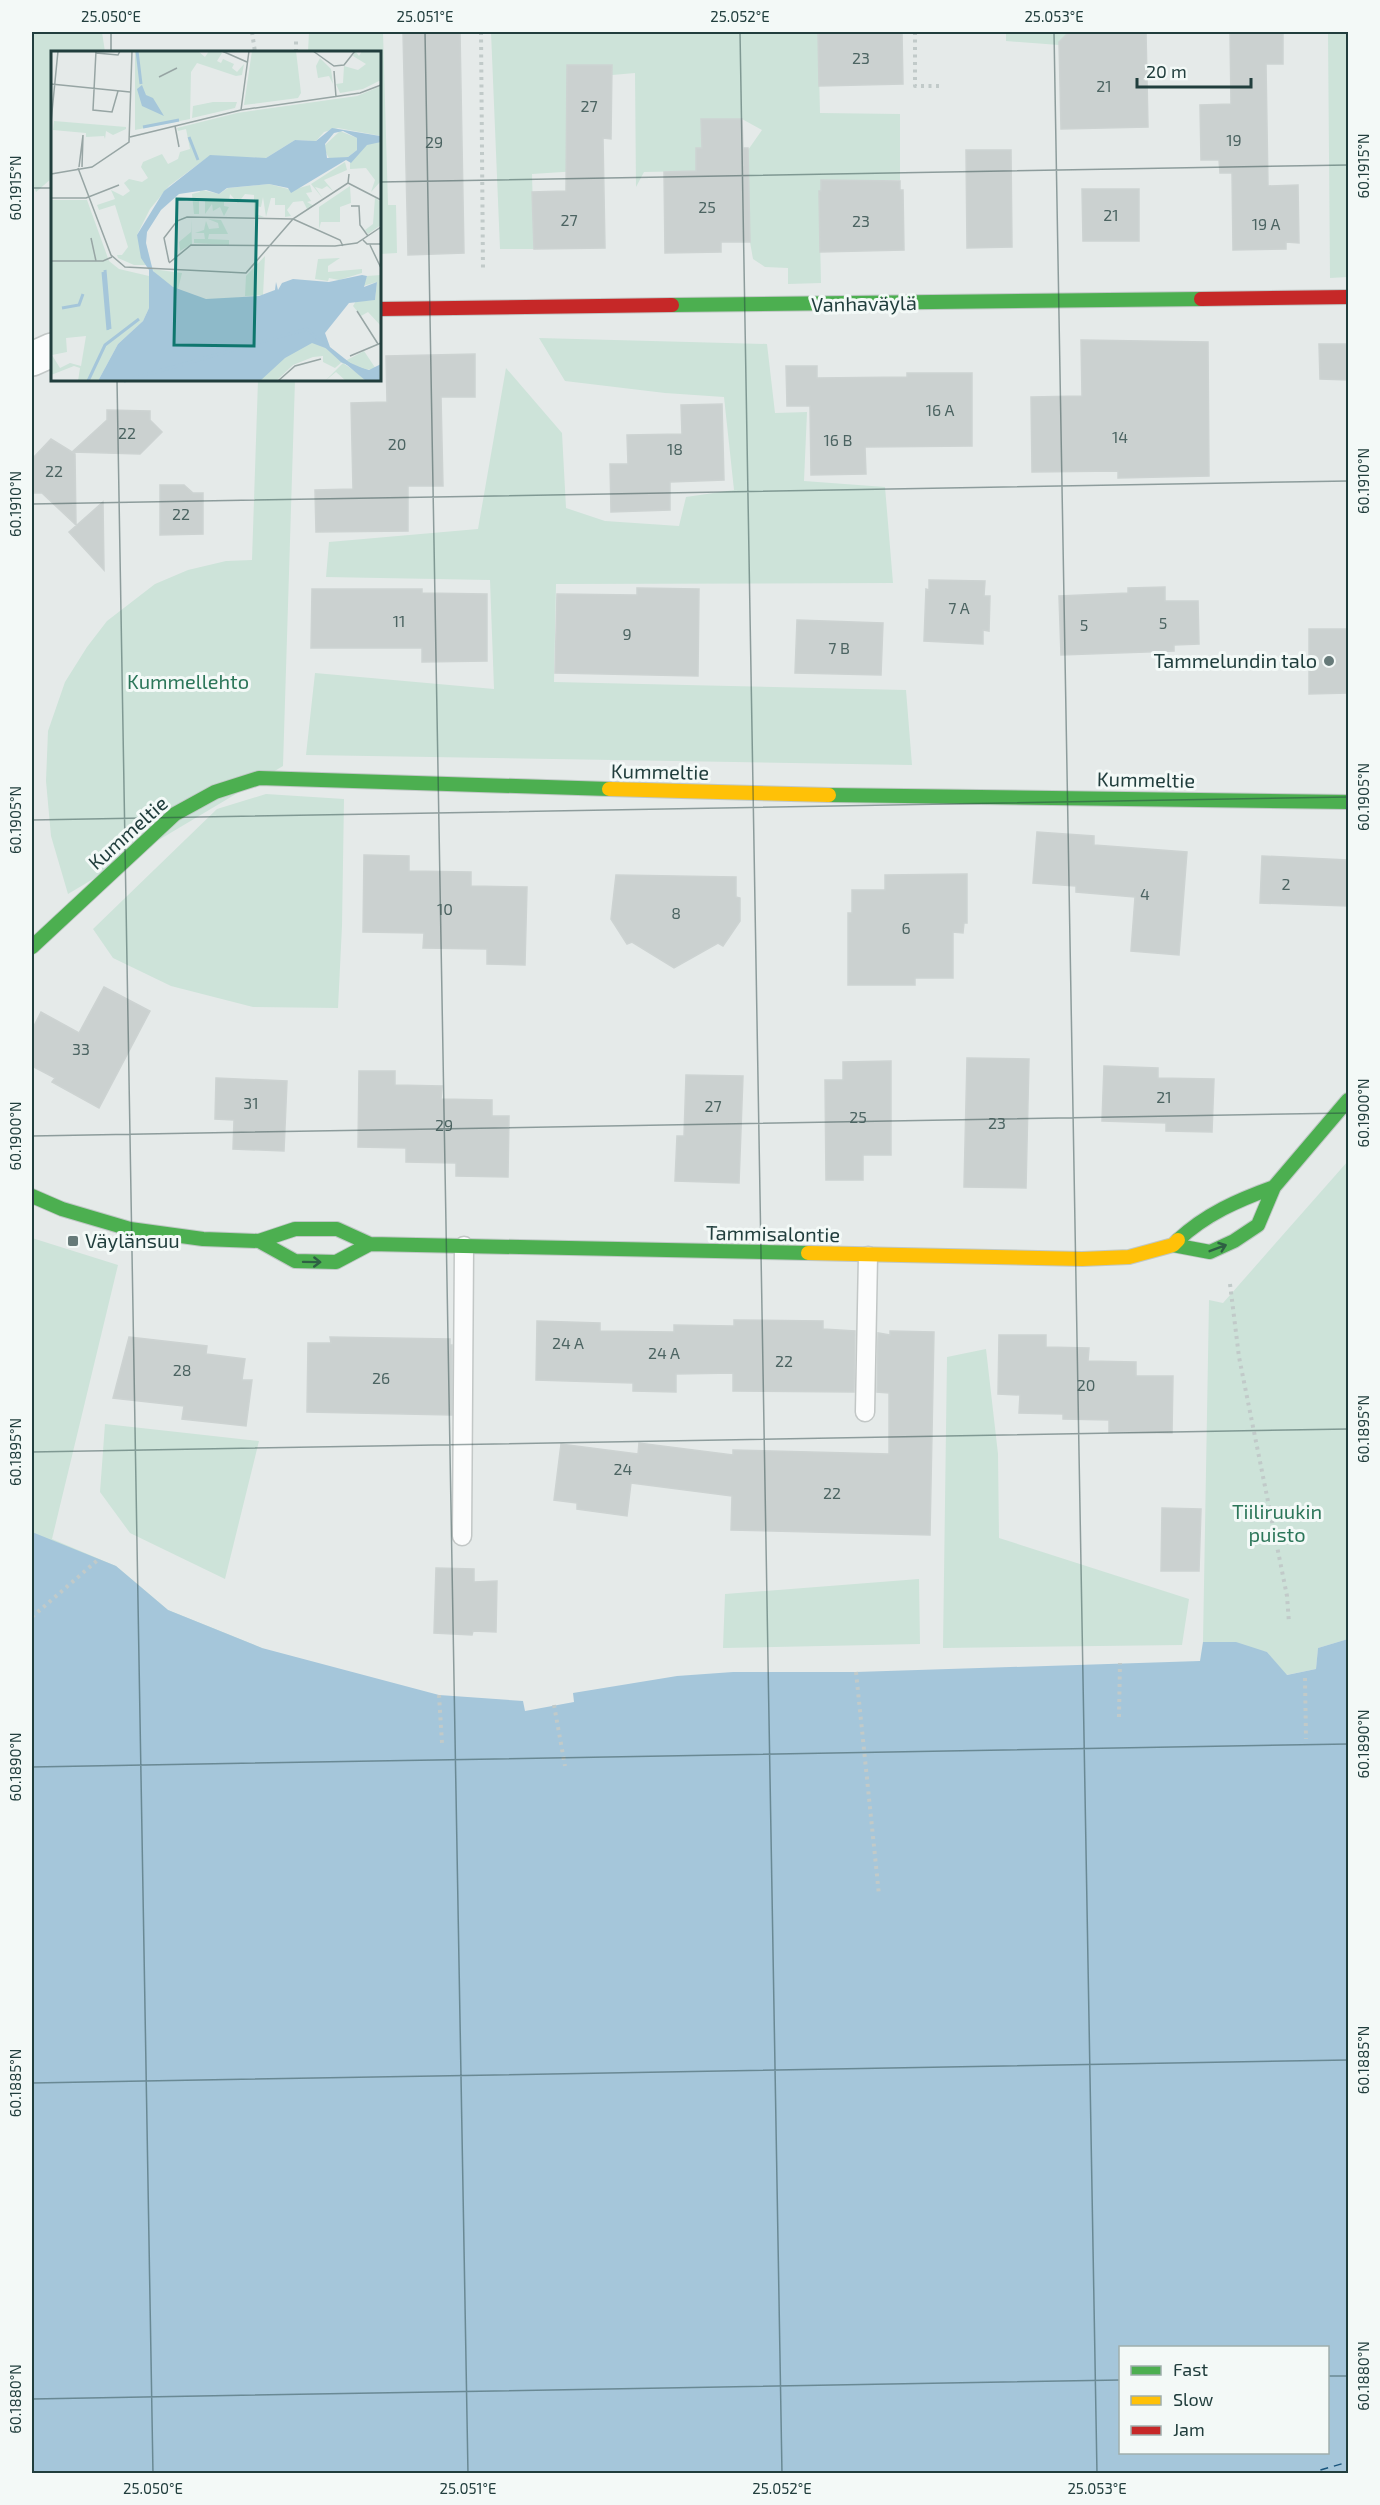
<svg xmlns="http://www.w3.org/2000/svg" width="1380" height="2505" font-family="'Exo 2',sans-serif">
<style>
.green{fill:#cde3d9}
.water{fill:#a5c6da;fill-rule:evenodd}
.lines{fill:none;stroke-linecap:round;stroke-linejoin:round}
.ferry{stroke:#1a557c;stroke-width:1.5;stroke-dasharray:8 6;stroke-linecap:butt}
.building{fill:#cbd1d0;stroke:#cdd3d2;stroke-width:1.5}
.lane-casing{stroke:#c2c7c6;stroke-width:21}
.street-casing{stroke:#c2c7c6;stroke-width:36}
.fast-casing{stroke:#c0c8c6;stroke-width:16}
.slow-casing{stroke:#c0c8c6;stroke-width:16}
.jam-casing{stroke:#c0c8c6;stroke-width:16}
.path{stroke:#c1cac9;stroke-width:4;stroke-dasharray:3 4.5;stroke-linecap:butt}
.lane{stroke:#fbfcfc;stroke-width:18}
.street{stroke:#fbfcfc;stroke-width:33}
.fast{stroke:#4caf50;stroke-width:14}
.slow{stroke:#ffc107;stroke-width:14}
.jam{stroke:#c62828;stroke-width:14}
.oneway{stroke:#2e6043}
.ticks{fill:none;stroke:#213e3d;stroke-width:1.5;stroke-opacity:0.45}
.poi-dot{fill:#667a79;stroke:#f3f9f7;stroke-width:2}
.labels{text-anchor:middle;stroke-width:6;stroke-linejoin:round;paint-order:stroke}
.number-label{font-size:16px;fill:#4c6462}
.street-label{font-size:20px;fill:#213e3d;stroke:#f3f9f7}
.poi-label{font-size:20px;fill:#213e3d;stroke:#f3f9f7;text-anchor:end}
.park-label{font-size:20px;fill:#2b7659;stroke:#f3f9f7}
.inset-river{fill:none;stroke:#a5c6da;stroke-width:3}
.inset-road{fill:none;stroke:#97a5a4;stroke-width:1.5}
.view{fill:#0f766e;fill-opacity:0.15;stroke:#0f766e;stroke-width:3}
.inset-edge{fill:none;stroke:#213e3d;stroke-width:3}
.neatline{fill:none;stroke:#213e3d;stroke-width:2}
.ticks-label{font-size:15px;text-anchor:middle;fill:#213e3d}
</style>
<rect width="100%" height="100%" fill="#e5eae9"/>
<path class="green" d="M32 32H102L105 52H52V178L36 192 32 180Z
M309 32H383L388 205H396L397 253 380 254V52H308Z
M491 32H818L820 113 900 114V180H877V186L819 191 821 283 788 284V268L765 267 753 259 750 242 748 150 762 130 742 119H702V148L696 149V171L644 172 636 187 635 73 612 75 611 65H568L578 171 532 174 534 249H500Z
M1006 32H1069L1059 45 1006 41Z
M1328 32H1348V277L1330 278Z
M539 338 767 344 775 413 807 412 804 481 885 487 893 583 556 584 554 682 906 690 912 765 306 755 315 673 494 689 490 580 326 577 329 542 478 529 506 368 562 433 566 508 605 521 679 526 686 497 734 490 724 397 665 393 565 381Z
M258 380H295L283 766 68 894 51 836 46 781 48 731 65 682 87 647 107 621 155 584 188 570 226 561 252 560Z
M266 794 344 799 342 926 338 1008 253 1007 171 986 113 958 93 929 217 809Z
M1348 1161V1639L1318 1648 1316 1669 1286 1675 1267 1652 1203 1642 1209 1300 1223 1303Z
M32 1238 118 1265 52 1539 116 1566 168 1610 262 1648 32 1838Z
M986 1349 998 1454 999 1538 1189 1599 1182 1645 943 1648 947 1357Z
M105 1424 259 1441 225 1579 130 1533 100 1492Z
M919 1579 920 1644 723 1648 725 1594Z"/>
<path class="water" d="M32 1532 116 1566 168 1610 262 1648 439 1695 523 1701 525 1711 574 1702 573 1693 677 1676 733 1672H856L1200 1661 1203 1642H1236L1267 1652 1287 1675 1316 1669 1318 1648 1348 1639V2473H32ZM1120 2348H1328V2452H1120Z"/>
<g class="lines">
<path class="ferry" d="M1307 2474 1348 2462"/>
</g>
<path class="building" d="M403 32H460L464 253 408 255Z
M818 32H902L903 84 819 86Z
M1069 32H1146L1148 127 1061 129 1059 42Z
M1230 32H1283V64H1266L1268 186 1298 185 1299 243 1286 242V249L1233 250 1232 173H1220L1219 160H1201L1200 105 1231 104Z
M567 65H612L611 139 603 138 605 248 534 249 532 192 566 191Z
M701 119H742L743 148H748L750 242H721V252L665 253 664 172 696 171V148H702Z
M966 150H1011L1012 247 967 248Z
M821 180 900 181V190H903L904 250 820 252 819 191H821Z
M1082 189H1139V241H1083Z
M1081 340 1208 342 1209 476 1118 478V471L1032 472 1031 397 1082 396Z
M1319 344H1348V380L1320 379Z
M475 354V397H441L443 486H408V531L316 532 315 490 353 489 351 403 387 402 386 356Z
M786 366H817V378L907 377V373H972V446L865 447 866 474 811 475 810 406H787Z
M722 404 724 480 670 482V510L611 512 610 464H628L627 435 682 434 681 405Z
M107 410 150 411V420L162 432 140 454 72 452 75 454 76 525 42 493H32V459L51 439 72 452 107 420Z
M160 485H184L193 493H203V534L160 535Z
M103 502 104 570 69 532Z
M929 580 985 581 984 596H990L989 631 983 630V644L924 641 926 589 929 590Z
M1165 587V601H1198L1199 644 1174 645V651L1061 655 1059 596 1128 593V588Z
M637 588 699 589 698 676 555 673 557 594 637 595Z
M312 589H422V593L487 594V661L422 662V648H311Z
M797 620 883 623 881 675 795 673Z
M1309 629H1348V693L1309 694Z
M1037 832 1094 836V845L1187 852 1179 955 1131 951 1135 897 1076 892V886L1033 883Z
M364 855 409 856V871L471 872V886L527 887 525 965 487 964V949L423 948 424 933 363 932Z
M1262 856 1348 860V906L1260 903Z
M967 874V923H964L963 933 953 932V978H915V985H848V913H852V890H885V875Z
M616 875 736 877V897L740 898V921L723 946 718 943 674 968 632 942 627 944 611 919Z
M104 987 150 1011 99 1108 52 1082 55 1078 32 1066V1030L41 1012 79 1033Z
M967 1058 1029 1059 1026 1188 964 1187Z
M891 1061V1155H863V1180H826L825 1080H843V1062Z
M1104 1066 1158 1068V1078L1214 1079 1212 1132 1166 1131V1123L1102 1121Z
M359 1071H395V1085L442 1086 441 1099 492 1100V1116H509L508 1177 456 1176V1163L406 1162V1148L358 1147Z
M686 1075 743 1076 739 1183 675 1181 677 1136H684Z
M216 1078 287 1081 284 1151 233 1149 234 1120 215 1119Z
M734 1320 823 1321V1329L855 1331 854 1392 733 1391V1373L676 1374V1392L633 1391V1383L536 1380 537 1321 600 1323V1331L674 1332V1325L734 1326Z
M890 1331 934 1332 930 1535 731 1530 732 1496 631 1483 627 1516 577 1509V1503L554 1500 561 1444 638 1454 639 1443 733 1455V1450L889 1454V1393L877 1392 878 1333 890 1335Z
M999 1335H1046V1347L1089 1348 1088 1361 1136 1362V1376H1173L1172 1433 1109 1432V1420L1063 1419V1414L1019 1413 1020 1395 998 1394Z
M129 1337 207 1346 206 1354 245 1359 242 1380H252L246 1426 182 1419 184 1406 113 1398Z
M330 1337 450 1339V1345H452V1415L307 1412 308 1343H331Z
M1162 1508 1201 1509 1199 1571H1161Z
M436 1568 474 1569V1582L497 1581 496 1632 473 1631 472 1635 434 1633Z"/>
<g class="lines">
<defs>
<path id="lane" d="M865 1412 868 1256
M462 1536 464 1246"/>
<path id="street" d="M32 359 52 350"/>
<path id="fast" d="M672 305 1201 299
M829 795 1348 802
M32 947 175 814 215 792 259 778 609 789
M32 1196 62 1209 130 1229 203 1239 259 1241 295 1229H337L370 1244 808 1253
M1178 1240C1206 1214 1238 1200 1274 1187
M259 1241 295 1261 336 1262 370 1244
M1173 1245 1210 1252 1234 1241 1258 1225 1274 1187 1348 1100"/>
<path id="slow" d="M609 789 829 795
M808 1253 1082 1259 1129 1257 1173 1245 1178 1240"/>
<path id="jam" d="M1201 299 1348 297
M380 309 672 305"/>
</defs>
<use href="#lane" class="lane-casing"/>
<use href="#street" class="street-casing"/>
<use href="#fast" class="fast-casing"/>
<use href="#slow" class="slow-casing"/>
<use href="#jam" class="jam-casing"/>
<path class="path" d="M252 32 255 52
M481 32 483 271
M915 32V86H941
M296 52V40
M1230 1284 1239 1357 1287 1596 1289 1623
M32 1617 100 1558
M856 1672 879 1895
M1305 1678 1306 1739
M439 1695 442 1743
M554 1705 565 1766
M1119 1717 1120 1663"/>
<use href="#lane" class="lane"/>
<use href="#street" class="street"/>
<use href="#fast" class="fast"/>
<use href="#slow" class="slow"/>
<use href="#jam" class="jam"/>
</g>
<defs><path id="oneway-shaft" d="M-6 0H5M1.5-3L5.5 0L1.5 3" fill="none" stroke-width="1.6" stroke-linecap="round" stroke-linejoin="round" transform="scale(1.5)"/></defs>
<g class="oneway">
<use href="#oneway-shaft" transform="translate(1218 1248) rotate(-21)"/>
<use href="#oneway-shaft" transform="translate(312 1262) rotate(1)"/>
</g>
<path class="ticks" d="M111 32V52M425 32 468 2474M740 32 782 2474M1054 32 1097 2474M380 182 1348 165M32 188H52M117 380 153 2474M32 504 1348 481M32 820 1348 797M32 1136 1348 1113M32 1452 1348 1429M32 1767 1348 1744M32 2083 1348 2060M1328 2376H1348M32 2399 1120 2380"/>
<g class="poi-dot">
<circle cx="1329" cy="661" r="6"/>
<rect x="67" y="1235" width="12" height="12" rx="3"/>
</g>
<g class="labels">
<g class="number-label">
<text x="861" y="64">23</text>
<text x="1104" y="92">21</text>
<text x="589" y="112">27</text>
<text x="1234" y="146">19</text>
<text x="434" y="148">29</text>
<text x="707" y="213">25</text>
<text x="1111" y="221">21</text>
<text x="569" y="226">27</text>
<text x="861" y="227">23</text>
<text x="1266" y="230">19 A</text>
<text x="940" y="416">16 A</text>
<text x="127" y="439">22</text>
<text x="1120" y="443">14</text>
<text x="838" y="446">16 B</text>
<text x="397" y="450">20</text>
<text x="675" y="455">18</text>
<text x="54" y="477">22</text>
<text x="181" y="520">22</text>
<text x="959" y="614">7 A</text>
<text x="399" y="627">11</text>
<text x="1163" y="629">5</text>
<text x="1084" y="631">5</text>
<text x="627" y="640">9</text>
<text x="839" y="654">7 B</text>
<text x="1286" y="890">2</text>
<text x="1145" y="900">4</text>
<text x="445" y="915">10</text>
<text x="676" y="919">8</text>
<text x="906" y="934">6</text>
<text x="81" y="1055">33</text>
<text x="1164" y="1103">21</text>
<text x="251" y="1109">31</text>
<text x="713" y="1112">27</text>
<text x="858" y="1123">25</text>
<text x="997" y="1129">23</text>
<text x="444" y="1131">29</text>
<text x="568" y="1349">24 A</text>
<text x="664" y="1359">24 A</text>
<text x="784" y="1367">22</text>
<text x="182" y="1376">28</text>
<text x="381" y="1384">26</text>
<text x="1086" y="1391">20</text>
<text x="623" y="1475">24</text>
<text x="832" y="1499">22</text>
</g>
<g class="street-label">
<text transform="translate(864 304) rotate(-1)" y="7">Vanhaväylä</text>
<text transform="translate(660 772) rotate(1)" y="7">Kummeltie</text>
<text transform="translate(1146 780) rotate(1)" y="7">Kummeltie</text>
<text transform="translate(128 833) rotate(-42)" y="7">Kummeltie</text>
<text transform="translate(773 1234) rotate(1)" y="7">Tammisalontie</text>
</g>
<g class="poi-label">
<text x="1317" y="668">Tammelundin talo</text>
<text x="85" y="1248" text-anchor="start">Väylänsuu</text>
</g>
<g class="park-label">
<text x="188" y="689">Kummellehto</text>
<text x="1277" y="1519">Tiiliruukin<tspan x="1277" dy="23">puisto</tspan></text>
</g>
</g>
<g transform="translate(51 51)">
<rect width="330" height="330" fill="#e5eae9"/>
<path d="M84 0H147L154 6 158 0H167L171 2 166 10 170 12 172 8 183 13 181 17 186 21 193 13 191 24 185 25 146 12 140 21 139 68 84 79ZM201 0H245L250 42 247 47 193 54ZM304 0 308 5 311 0H330V29L312 38 289 42 285 33 292 32 293 15 307 19 315 13 302 5ZM269 7 280 18 282 33 278 25 267 27 265 15ZM330 35V85L287 77 273 81 265 90 244 89 215 107 157 106 118 135 99 158 86 184 97 214H83L67 207 66 204H71L77 196 64 154 48 159 46 154 64 148 60 139 72 145 79 140 73 132 78 128 91 131 97 127 90 116 92 111 111 103 117 113 127 108 129 101 139 98 135 78 127 80 126 77 186 62 306 45ZM162 51H186L184 57 141 67 142 55ZM3 70 75 76V78L62 84 55 80 54 88 53 85 35 86V82L2 79ZM289 80 306 87V99L297 106 279 109 272 96ZM330 89V130L320 141 324 129 315 117 299 118V112L316 92ZM294 111 296 119 273 129 283 141 276 135 271 138 264 136 273 149 260 133ZM218 133 241 139 259 134 261 141 255 142 260 150 256 151 263 155 256 158 252 150 242 151 236 159 240 165 234 166V154H224V147H220L215 166 212 146 210 156 205 155V163L213 166H203V144L194 143 187 152 179 143 178 150 173 151V155L178 156 173 165 169 156 162 160 161 153 154 163V150H148V163H143L141 143 149 141 147 138 168 143 177 137ZM299 135 300 152 289 156V171H270L268 178V156ZM324 147 330 151V174L317 183 314 179 322 173ZM0 149H36L58 210 68 218 98 225V257L92 270 67 293 47 330H27L29 317 23 315 0 324ZM35 285 30 315 19 312 9 317 1 304 16 301 15 287ZM140 168 141 193 129 200 128 191 140 181ZM157 168 170 169 177 183H158L157 188 178 189V194L143 192V188H154L153 182H144L153 179 155 170 158 178 168 177 167 172ZM214 205 212 244 194 245 195 225ZM289 207 277 215V221L311 218V222L288 229 278 227 277 230 264 228 267 208ZM101 218 131 222 127 238 139 244 131 258ZM330 224V275L317 261 310 265 302 255 305 250 324 249 326 231 312 235 316 225ZM252 286 277 298 291 311 284 317 272 311V305L262 306 242 314 225 330H181ZM313 300 325 318 311 319 294 310ZM292 312 309 324 315 330H295L285 321 274 330Z" fill="#cde3d9" fill-rule="evenodd"/>
<path d="M91 34 95 44 102 47 113 65 91 55 86 38ZM281 77 329 85 330 91 316 94 300 112 295 109 240 142 237 137 218 133 176 137 168 143 155 139 128 143 110 159 96 181 95 192 102 220 122 236 155 248 208 245 224 239 225 231 227 239 231 232 242 228 278 231 311 224 316 225 313 236 326 231 324 249 298 252 274 282 279 296 303 315 318 319 330 313V330H315L277 298 261 292 234 307 209 330H47L67 293 92 270 98 257V219L90 207 86 184 113 140 159 104 215 107 244 89 265 90ZM292 80 306 87V99L297 106 276 107 274 93 283 82Z" fill="#a5c6da" fill-rule="evenodd"/>
<path class="inset-river" d="M86 0 90 33M92 76 128 69M138 86 147 109M54 219 59 278M52 221 57 279M11 257 28 254 32 243M37 330 54 294 88 268M73 330 256 278 291 310 330 327"/>
<path class="inset-road" d="M45 0 42 59 61 61 67 40M171 0 196 11M262 0 283 15 293 14 304 0M45 2 67 4 69 0M283 20 285 46M108 26 126 17M0 33 79 41M190 59 309 42 330 34M190 59 198 0M0 71 7 0M124 75 128 96M79 86 190 59M28 116 32 84 31 116M27 117 60 204 74 216 195 222 242 168 289 189 292 195M0 123 41 116 78 91 81 0M297 132 330 149M0 147H35L68 134M300 155H308L309 174 317 185M40 187 45 210M312 189 316 193H330M319 194 330 217M0 210H52L61 206M118 211 113 187 126 170 136 166 242 168 297 132 298 123M118 212 140 194 284 195 306 192 330 176M306 260 327 293M299 305 330 292M227 330 244 315 270 308"/>
<path class="view" d="M126 148 206 150 203 295 123 294Z"/>
<rect width="330" height="330" class="inset-edge"/>
</g>
<rect width="1380" height="2505" fill="none" stroke="#f3f9f7" stroke-width="66"/>
<rect x="1119" y="2346" width="210" height="108" fill="#f3f9f7" stroke="#9faead" stroke-width="1.5"/>
<rect x="1131" y="2366" width="30" height="9" fill="#4caf50" stroke="#9faead" stroke-width="1.5"/>
<text x="1173" y="2376" font-size="18" fill="#213e3d">Fast</text>
<rect x="1131" y="2396" width="30" height="9" fill="#ffc107" stroke="#9faead" stroke-width="1.5"/>
<text x="1173" y="2406" font-size="18" fill="#213e3d">Slow</text>
<rect x="1131" y="2426" width="30" height="9" fill="#c62828" stroke="#9faead" stroke-width="1.5"/>
<text x="1173" y="2436" font-size="18" fill="#213e3d">Jam</text>
<path d="M1137 78v9h114v-9" fill="none" stroke="#213e3d" stroke-width="3"/>
<text x="1146" y="78" font-size="18" fill="#213e3d" stroke="#f3f9f7" stroke-width="4.5" paint-order="stroke">20 m</text>
<rect x="33" y="33" width="1314" height="2439" class="neatline"/>
<g class="ticks-label">
<text x="111" y="22">25.050°E</text>
<text x="425" y="22">25.051°E</text>
<text x="740" y="22">25.052°E</text>
<text x="1054" y="22">25.053°E</text>
<text transform="translate(1364 166) rotate(-90)" y="5">60.1915°N</text>
<text transform="translate(16 188) rotate(-90)" y="5">60.1915°N</text>
<text transform="translate(1364 481) rotate(-90)" y="5">60.1910°N</text>
<text transform="translate(16 504) rotate(-90)" y="5">60.1910°N</text>
<text transform="translate(1364 797) rotate(-90)" y="5">60.1905°N</text>
<text transform="translate(16 820) rotate(-90)" y="5">60.1905°N</text>
<text transform="translate(1364 1113) rotate(-90)" y="5">60.1900°N</text>
<text transform="translate(16 1136) rotate(-90)" y="5">60.1900°N</text>
<text transform="translate(1364 1429) rotate(-90)" y="5">60.1895°N</text>
<text transform="translate(16 1452) rotate(-90)" y="5">60.1895°N</text>
<text transform="translate(1364 1744) rotate(-90)" y="5">60.1890°N</text>
<text transform="translate(16 1767) rotate(-90)" y="5">60.1890°N</text>
<text transform="translate(1364 2060) rotate(-90)" y="5">60.1885°N</text>
<text transform="translate(16 2083) rotate(-90)" y="5">60.1885°N</text>
<text transform="translate(1364 2376) rotate(-90)" y="5">60.1880°N</text>
<text transform="translate(16 2399) rotate(-90)" y="5">60.1880°N</text>
<text x="153" y="2494">25.050°E</text>
<text x="468" y="2494">25.051°E</text>
<text x="782" y="2494">25.052°E</text>
<text x="1097" y="2494">25.053°E</text>
</g>
</svg>
